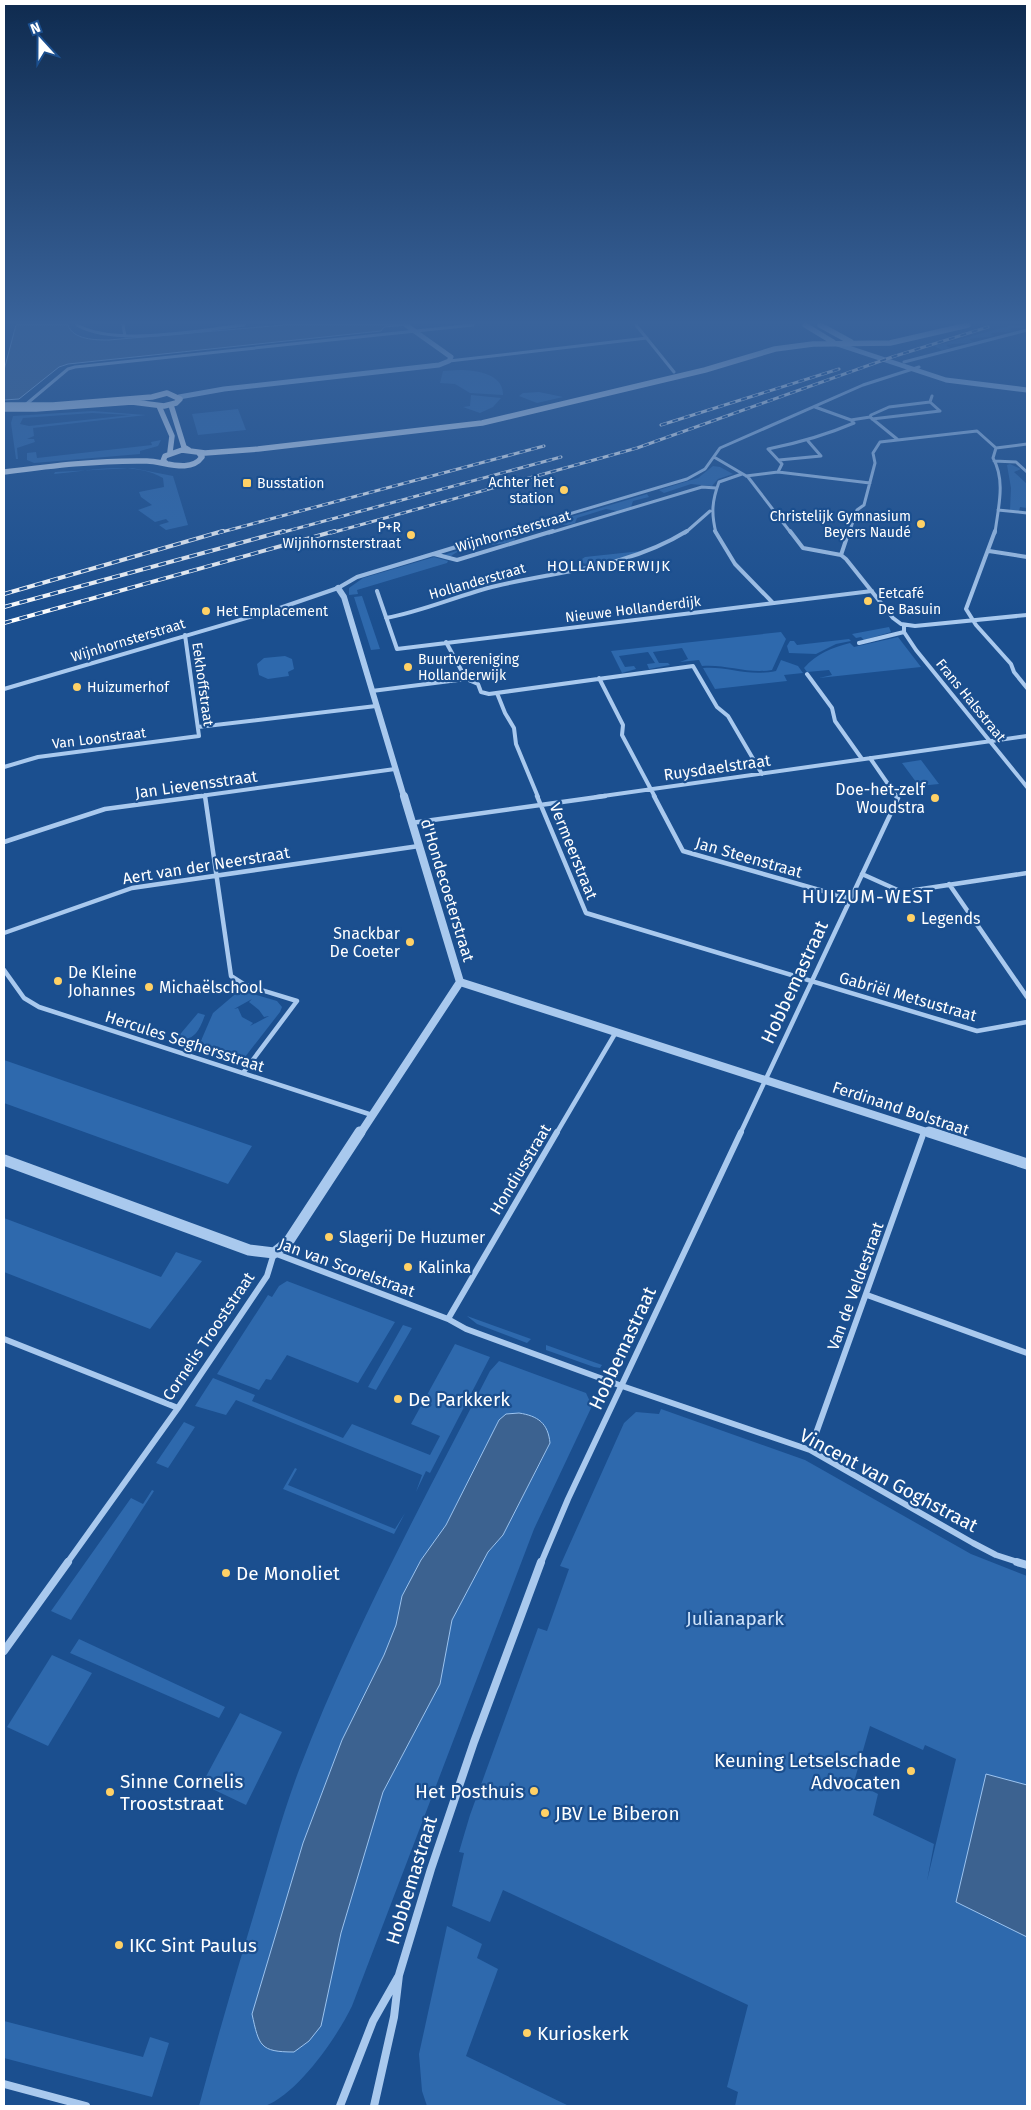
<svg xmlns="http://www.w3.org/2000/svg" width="1031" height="2110" font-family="'Fira Sans',sans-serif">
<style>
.green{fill:#2e69ad;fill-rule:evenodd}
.water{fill:#3c6290;stroke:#9cc4f0}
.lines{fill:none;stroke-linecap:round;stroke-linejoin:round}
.minor-far4{stroke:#a9c9ee;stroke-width:3}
.minor-far3{stroke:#a9c9ee;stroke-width:4}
.minor-far2{stroke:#a9c9ee;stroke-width:4.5}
.minor-far1{stroke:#a9c9ee;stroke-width:6}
.minor{stroke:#a9c9ee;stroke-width:8}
.tertiary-far3{stroke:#a9c9ee;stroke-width:5}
.tertiary-far2{stroke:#a9c9ee;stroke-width:6}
.tertiary-far1{stroke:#a9c9ee;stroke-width:8}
.tertiary{stroke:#a9c9ee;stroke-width:11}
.secondary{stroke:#d6e6fa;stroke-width:5.5}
.rail-far1-casing{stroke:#fff;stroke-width:3}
.rail-casing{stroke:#fff;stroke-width:4}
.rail-far1{stroke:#1b4f8f;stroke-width:2;stroke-dasharray:6;stroke-linecap:butt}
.rail{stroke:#1b4f8f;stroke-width:2.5;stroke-dasharray:8;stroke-linecap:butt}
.poi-dot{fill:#ffd166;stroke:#1b4f8f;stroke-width:2}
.labels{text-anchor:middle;stroke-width:4.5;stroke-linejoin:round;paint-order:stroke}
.far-poi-label{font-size:14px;fill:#fff;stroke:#1b4f8f;text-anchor:start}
.far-street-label{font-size:14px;fill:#fff;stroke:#1b4f8f}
.far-neighbourhood-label{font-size:15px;letter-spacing:1px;fill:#fff;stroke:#1b4f8f}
.street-label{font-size:16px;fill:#fff;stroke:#1b4f8f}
.poi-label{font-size:16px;fill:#fff;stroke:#1b4f8f;text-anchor:start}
.quarter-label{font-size:19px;letter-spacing:1px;fill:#fff;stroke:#1b4f8f}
.near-street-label{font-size:19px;fill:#fff;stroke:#1b4f8f}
.near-poi-label{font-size:19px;fill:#fff;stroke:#1b4f8f;text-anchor:start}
.near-park-label{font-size:19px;fill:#cfe3fa;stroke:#1b4f8f}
</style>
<rect width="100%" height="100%" fill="#1b4f8f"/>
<path class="green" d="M1013 325H1027V327C1020 329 1015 327 1009 329L1013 331C1005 333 998 331 990 334L994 336C986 338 978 337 969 339L973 342C964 344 956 343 946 345L950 348 942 350 934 346Z
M460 370C476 370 504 374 503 395L470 393 455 384 440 383 443 371Z
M539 392 563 397 537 403 519 396 523 393Z
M471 395 501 398 493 407 480 413 463 407 470 406Z
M238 409 246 430 198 435 192 414Z
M93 411 146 415 33 428 34 436 27 439H34L35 442 17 448 18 459H16L11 423 13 416ZM92 413 131 415 29 426 20 424 23 418Z
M161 440 158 446 140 451V454L34 463 27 460V453L36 452 37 458 152 445 151 442Z
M1010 464 1021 469 1014 472 1027 484V508L1020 507 1019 511 1010 510 1011 488 1007 465Z
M713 466 720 467 733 474 718 479 712 486 691 484 664 493 659 490 698 478Z
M132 468 173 476 188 525 166 530 159 525 169 522 166 519 155 522 138 510 152 505 141 497 139 492 164 487 163 478C133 460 87 471 54 474L55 472Z
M647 494 649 497 633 501 631 507 617 511 606 509 577 518 575 523 567 525 556 524 516 536 514 541C494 547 466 543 450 557L443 555Z
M641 551C630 558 590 570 579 561L585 557Z
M434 557 448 561 447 563 357 590 358 594 349 595V588L363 578Z
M362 596 380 649 371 650 354 597Z
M889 627 891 632 864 640 861 637 856 638 852 634Z
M781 632 786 639 772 670C747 674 726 664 702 666L699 660 680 662 688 659 682 648 653 652 659 663H668L670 665 649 669 647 664 655 663 648 652 619 656 625 667 634 666 636 669 622 673 611 651Z
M898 637 921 667 819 678 832 675 829 670 807 672 804 668C816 654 833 647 850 643L854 647Z
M849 639 851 641 836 644 816 654 789 653 787 646 790 641H794L797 645Z
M285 656 292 659 294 669 288 672 289 676 268 679 259 675 257 664 264 658Z
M781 660 798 666 803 673 784 675 787 681 715 689 703 668C729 666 746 677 776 671Z
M921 760 939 784 919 786 902 763Z
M240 990 277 1001 282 1007 280 1012 245 1057 200 1043 213 1013ZM252 999 249 1002 259 1010 264 1017 269 1016 250 1026 253 1023 242 1017 238 1008 234 1009Z
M198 1013 205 1015C200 1028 195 1043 177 1038Z
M4 1060 252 1146 228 1184 4 1103Z
M4 1218 161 1277 176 1252 202 1261 150 1329 4 1272Z
M287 1281 395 1322 358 1383 287 1355 271 1380 266 1379 259 1390 217 1374 268 1295 272 1297 279 1286Z
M467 1316 531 1339 527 1343 477 1324Z
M403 1325 412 1328 376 1390 368 1387Z
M455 1344 490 1357 430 1473 426 1471 416 1492 422 1475 236 1400 226 1415 195 1406 213 1378 255 1395 252 1401 343 1438 352 1424 430 1455 440 1436 411 1424Z
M546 1345 602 1365 600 1368 594 1367 546 1350Z
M499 1361 586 1393 592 1406 534 1529 352 2006C337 2037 298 2094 265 2106 253 2110 214 2106 199 2106 217 2039 236 1973 256 1907 270 1861 282 1815 299 1770 351 1634 423 1501 490 1371ZM499 1420 550 1444 503 1535 488 1552 452 1620 440 1684 383 1792 341 1933 321 2026 252 2014 303 1843 342 1740 384 1655 396 1625 402 1596 421 1560 446 1525Z
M661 1409 805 1460 971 1554 1027 1576V2106H735L738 2092 727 2087 748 2005 503 1890 490 1922 452 1906 464 1853 459 1852 470 1815 538 1628 547 1631 569 1569 560 1566 624 1423 636 1412 659 1414ZM870 1726 923 1750 925 1745 956 1759 927 1881 934 1844 873 1815 878 1794 854 1782Z
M184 1422 195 1427 168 1468 156 1463Z
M295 1468 297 1469 288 1485 395 1529 405 1513 394 1534 283 1489Z
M152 1490 154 1491 71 1620 51 1611 131 1498 143 1504Z
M79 1639 225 1707 219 1718 70 1653Z
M52 1655 92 1673 48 1746 7 1727Z
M240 1713 282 1732 246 1805 202 1784Z
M447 1926 482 1944 477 1958 498 1969 466 2056 569 2106H427L422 2091 419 2054Z
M4 2021 143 2057 150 2037 169 2043 152 2097 4 2058Z"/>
<path class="water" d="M16 325H68C73 340 96 340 109 340L284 325H407L384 327 381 331 68 364 59 367 19 399 4 400V370Z
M519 1413C538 1416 548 1423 550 1443L503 1535 488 1552 452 1620 440 1684 383 1792 341 1933 321 2026 309 2041 294 2052C260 2052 259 2046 252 2014L303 1843 342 1740 384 1655 396 1625 402 1596 421 1560 446 1525 499 1420 506 1414Z
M986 1774 1027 1785V1937L956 1902Z"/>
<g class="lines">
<path class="minor-far4" d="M77 325C114 347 201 330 244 325
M123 325 125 336
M636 325 674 372
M449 361 647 338
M904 362 1027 330
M930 402 940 411
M24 406 68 369 75 367 473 325
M815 407 851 420 870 417
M872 419 940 411
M897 439 870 417 871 415 889 407 930 402 932 396
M996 448 1027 444
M714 457 748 477 791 533
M779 460 821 456 808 441
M994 461 1016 462 1027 472
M778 472 782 464 768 449C798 443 826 435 854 423L851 420
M746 476 778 472 870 483
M998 510 1027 513
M505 533 687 479 705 469 720 448 863 385 919 367
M549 533 702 487 716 488
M685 533 710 511
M716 533C711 513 712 501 719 482L742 474
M849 533 857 510 864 505 875 463 873 453 880 442 977 431 996 448
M995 533C998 508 1006 481 993 458L996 448"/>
<path class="minor-far3" d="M715 531 735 564 773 603
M790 531 803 548 841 555 846 559 893 618 901 624 915 626 1027 615
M995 531 966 609 976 625 1011 664 1014 672 1027 688
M989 551 1027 557
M434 554 457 560 553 531
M841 555 849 531
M377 591 397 649 872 591
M386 618C424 611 459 595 496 586 563 570 627 568 687 531
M904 625V632L916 650 1027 787
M446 642 466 679
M859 643 904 632
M807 674 832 708 835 721 862 759
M599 678 623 725 622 735 655 797
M4 689 274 610 338 588 357 577 509 531
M372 691 466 679 478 684 481 692 489 694 693 666 717 707 728 716 762 774
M497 693 505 713 514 728 516 744 538 797
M198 727 376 706
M870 758 897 797
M4 767 38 757 199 736 185 635
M205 795V797
M193 797 395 769
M596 797 1027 736"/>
<path class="minor-far2" d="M205 796 231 976 245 985 297 1001 243 1073
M537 796 586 913 977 1031 1027 1022
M654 796 683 851 851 899
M411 823 605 796
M4 842 105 809 202 796
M862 874 902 892 1027 873
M949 884 1027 997
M4 933 132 888 419 846
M4 970 24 998 39 1007 372 1115
M556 1134 616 1032
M740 1134 898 798 896 796"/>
<path class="minor-far1" d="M867 1295 1027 1353
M448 1319 557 1132
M4 1339 178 1408
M810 1450 924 1132
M67 1563 178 1408 267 1276 274 1253 448 1319 466 1329 622 1386 810 1450 973 1543 996 1555 1021 1563
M541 1563 568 1499 741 1132"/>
<path class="minor" d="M1017 1562 1027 1565
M4 1651 68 1562
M4 2084 86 2106
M340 2106 373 2021 398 1977
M374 2106 394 2017 399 1975 431 1869 474 1742 541 1562"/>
<path class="tertiary-far3" d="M837 344 946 380 1027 390
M179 397 224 389 439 365 449 361 451 357 406 325"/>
<path class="tertiary-far2" d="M338 588 344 597 404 797"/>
<path class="tertiary-far1" d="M404 796 460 982 933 1134
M360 1134 460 982"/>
<path class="tertiary" d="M929 1132 1027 1164
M4 1160 249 1250 274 1253 288 1242 360 1132"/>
<path class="secondary" d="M805 325 833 342
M820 325 851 342
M4 405H53L152 397 167 393 180 399 176 403 164 406 132 402 36 409H4
M171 405 184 447 189 450
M159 406 172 436 170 452
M166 463 163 461 165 456 182 450 205 453 258 449 482 423 705 370 775 349 813 344 890 343 968 325
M4 472C51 466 99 460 147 461 163 461 190 474 202 457L199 453"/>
<defs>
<path id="rail-far1" d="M661 425 839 369
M218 533 544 446
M280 533 561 457
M331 533 637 448 892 357 988 327"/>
<path id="rail" d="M4 594 223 531
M4 607 284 531
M4 623 335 531"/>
</defs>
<use href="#rail-far1" class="rail-far1-casing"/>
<use href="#rail" class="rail-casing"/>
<use href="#rail-far1" class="rail-far1"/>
<use href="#rail" class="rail"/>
</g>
<linearGradient id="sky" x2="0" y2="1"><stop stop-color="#0f2b4f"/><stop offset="0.52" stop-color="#39639b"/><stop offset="1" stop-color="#39639b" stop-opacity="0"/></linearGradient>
<rect width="1031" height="620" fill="url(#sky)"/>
<g class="poi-dot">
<rect x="242" y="478" width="10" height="10" rx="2.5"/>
<circle cx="564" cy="490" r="5"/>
<circle cx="921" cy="524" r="5"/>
<circle cx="411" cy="535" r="5"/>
<circle cx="868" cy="601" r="5"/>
<circle cx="206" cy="611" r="5"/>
<circle cx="408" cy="667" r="5"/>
<circle cx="77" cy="687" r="5"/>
<circle cx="935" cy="798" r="5"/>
<circle cx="911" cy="918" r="5"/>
<circle cx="410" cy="942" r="5"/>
<circle cx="58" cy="981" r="5"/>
<circle cx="149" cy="987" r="5"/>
<circle cx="329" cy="1237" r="5"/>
<circle cx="408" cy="1267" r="5"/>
<circle cx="398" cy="1399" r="5"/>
<circle cx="226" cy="1573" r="5"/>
<circle cx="911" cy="1771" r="5"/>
<circle cx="534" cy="1791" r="5"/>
<circle cx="110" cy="1792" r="5"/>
<circle cx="545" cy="1813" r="5"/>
<circle cx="119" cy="1945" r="5"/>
<circle cx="527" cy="2033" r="5"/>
</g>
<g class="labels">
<g class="far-poi-label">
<text x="554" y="487" text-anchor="end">Achter het<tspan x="554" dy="16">station</tspan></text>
<text x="257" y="488">Busstation</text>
<text x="911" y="521" text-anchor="end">Christelijk Gymnasium<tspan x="911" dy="16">Beyers Naudé</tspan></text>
<text x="401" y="532" text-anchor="end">P+R<tspan x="401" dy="16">Wijnhornsterstraat</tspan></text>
<text x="878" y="598">Eetcafé<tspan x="878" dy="16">De Basuin</tspan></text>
<text x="216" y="616">Het Emplacement</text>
<text x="418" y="664">Buurtvereniging<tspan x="418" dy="16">Hollanderwijk</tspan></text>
<text x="87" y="692">Huizumerhof</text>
</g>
<g class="far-street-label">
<text transform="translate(513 531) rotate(-16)" y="5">Wijnhornsterstraat</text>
<text transform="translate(477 581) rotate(-16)" y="5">Hollanderstraat</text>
<text transform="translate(633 609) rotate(-7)" y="5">Nieuwe Hollanderdijk</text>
<text transform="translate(128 640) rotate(-17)" y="5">Wijnhornsterstraat</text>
<text transform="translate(203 684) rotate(82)" y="5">Eekhoffstraat</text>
<text transform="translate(971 700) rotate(51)" y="5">Frans Halsstraat</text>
<text transform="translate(99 738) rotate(-7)" y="5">Van Loonstraat</text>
</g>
<g class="far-neighbourhood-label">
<text x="609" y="571">HOLLANDERWIJK</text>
</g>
<g class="street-label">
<text transform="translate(717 767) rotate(-8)" y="6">Ruysdaelstraat</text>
<text transform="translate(196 784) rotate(-8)" y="6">Jan Lievensstraat</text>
<text transform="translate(574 851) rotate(68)" y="6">Vermeerstraat</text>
<text transform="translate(749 857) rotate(16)" y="6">Jan Steenstraat</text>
<text transform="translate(206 865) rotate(-9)" y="6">Aert van der Neerstraat</text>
<text transform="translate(448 890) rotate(73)" y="6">d'Hondecoeterstraat</text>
<text transform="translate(908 996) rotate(16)" y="6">Gabriël Metsustraat</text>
<text transform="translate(185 1041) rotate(18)" y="6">Hercules Seghersstraat</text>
<text transform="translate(901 1108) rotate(18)" y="6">Ferdinand Bolstraat</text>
<text transform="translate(520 1169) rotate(-59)" y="6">Hondiusstraat</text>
<text transform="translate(347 1267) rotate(20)" y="6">Jan van Scorelstraat</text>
<text transform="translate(855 1286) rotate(-70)" y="6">Van de Veldestraat</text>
<text transform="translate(208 1336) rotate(-56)" y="6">Cornelis Trooststraat</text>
</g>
<g class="poi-label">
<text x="925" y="795" text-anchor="end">Doe-het-zelf<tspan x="925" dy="18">Woudstra</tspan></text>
<text x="921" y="924">Legends</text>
<text x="400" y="939" text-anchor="end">Snackbar<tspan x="400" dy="18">De Coeter</tspan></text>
<text x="68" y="978">De Kleine<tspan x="68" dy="18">Johannes</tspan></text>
<text x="159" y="993">Michaëlschool</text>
<text x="339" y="1243">Slagerij De Huzumer</text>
<text x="418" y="1273">Kalinka</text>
</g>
<g class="quarter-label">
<text x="868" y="903">HUIZUM-WEST</text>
</g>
<g class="near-street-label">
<text transform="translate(794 982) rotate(-65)" y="7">Hobbemastraat</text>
<text transform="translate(622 1348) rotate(-65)" y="7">Hobbemastraat</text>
<text transform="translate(889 1480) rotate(28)" y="7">Vincent van Goghstraat</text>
<text transform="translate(411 1880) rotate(-73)" y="7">Hobbemastraat</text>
</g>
<g class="near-poi-label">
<text x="408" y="1406">De Parkkerk</text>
<text x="236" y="1580">De Monoliet</text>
<text x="901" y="1767" text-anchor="end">Keuning Letselschade<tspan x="901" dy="22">Advocaten</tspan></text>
<text x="120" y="1788">Sinne Cornelis<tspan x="120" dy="22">Trooststraat</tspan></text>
<text x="524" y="1798" text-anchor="end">Het Posthuis</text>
<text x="555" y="1820">JBV Le Biberon</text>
<text x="129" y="1952">IKC Sint Paulus</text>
<text x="537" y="2040">Kurioskerk</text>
</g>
<g class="near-park-label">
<text x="735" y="1625">Julianapark</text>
</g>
</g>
<rect width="1031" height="2110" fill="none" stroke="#ffffff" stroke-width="10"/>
<g transform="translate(40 40) rotate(339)" stroke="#1b4f8f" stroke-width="4" paint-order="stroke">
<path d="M0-4L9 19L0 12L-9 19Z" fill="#ffffff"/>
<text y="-8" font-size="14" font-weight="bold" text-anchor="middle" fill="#ffffff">N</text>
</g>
</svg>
